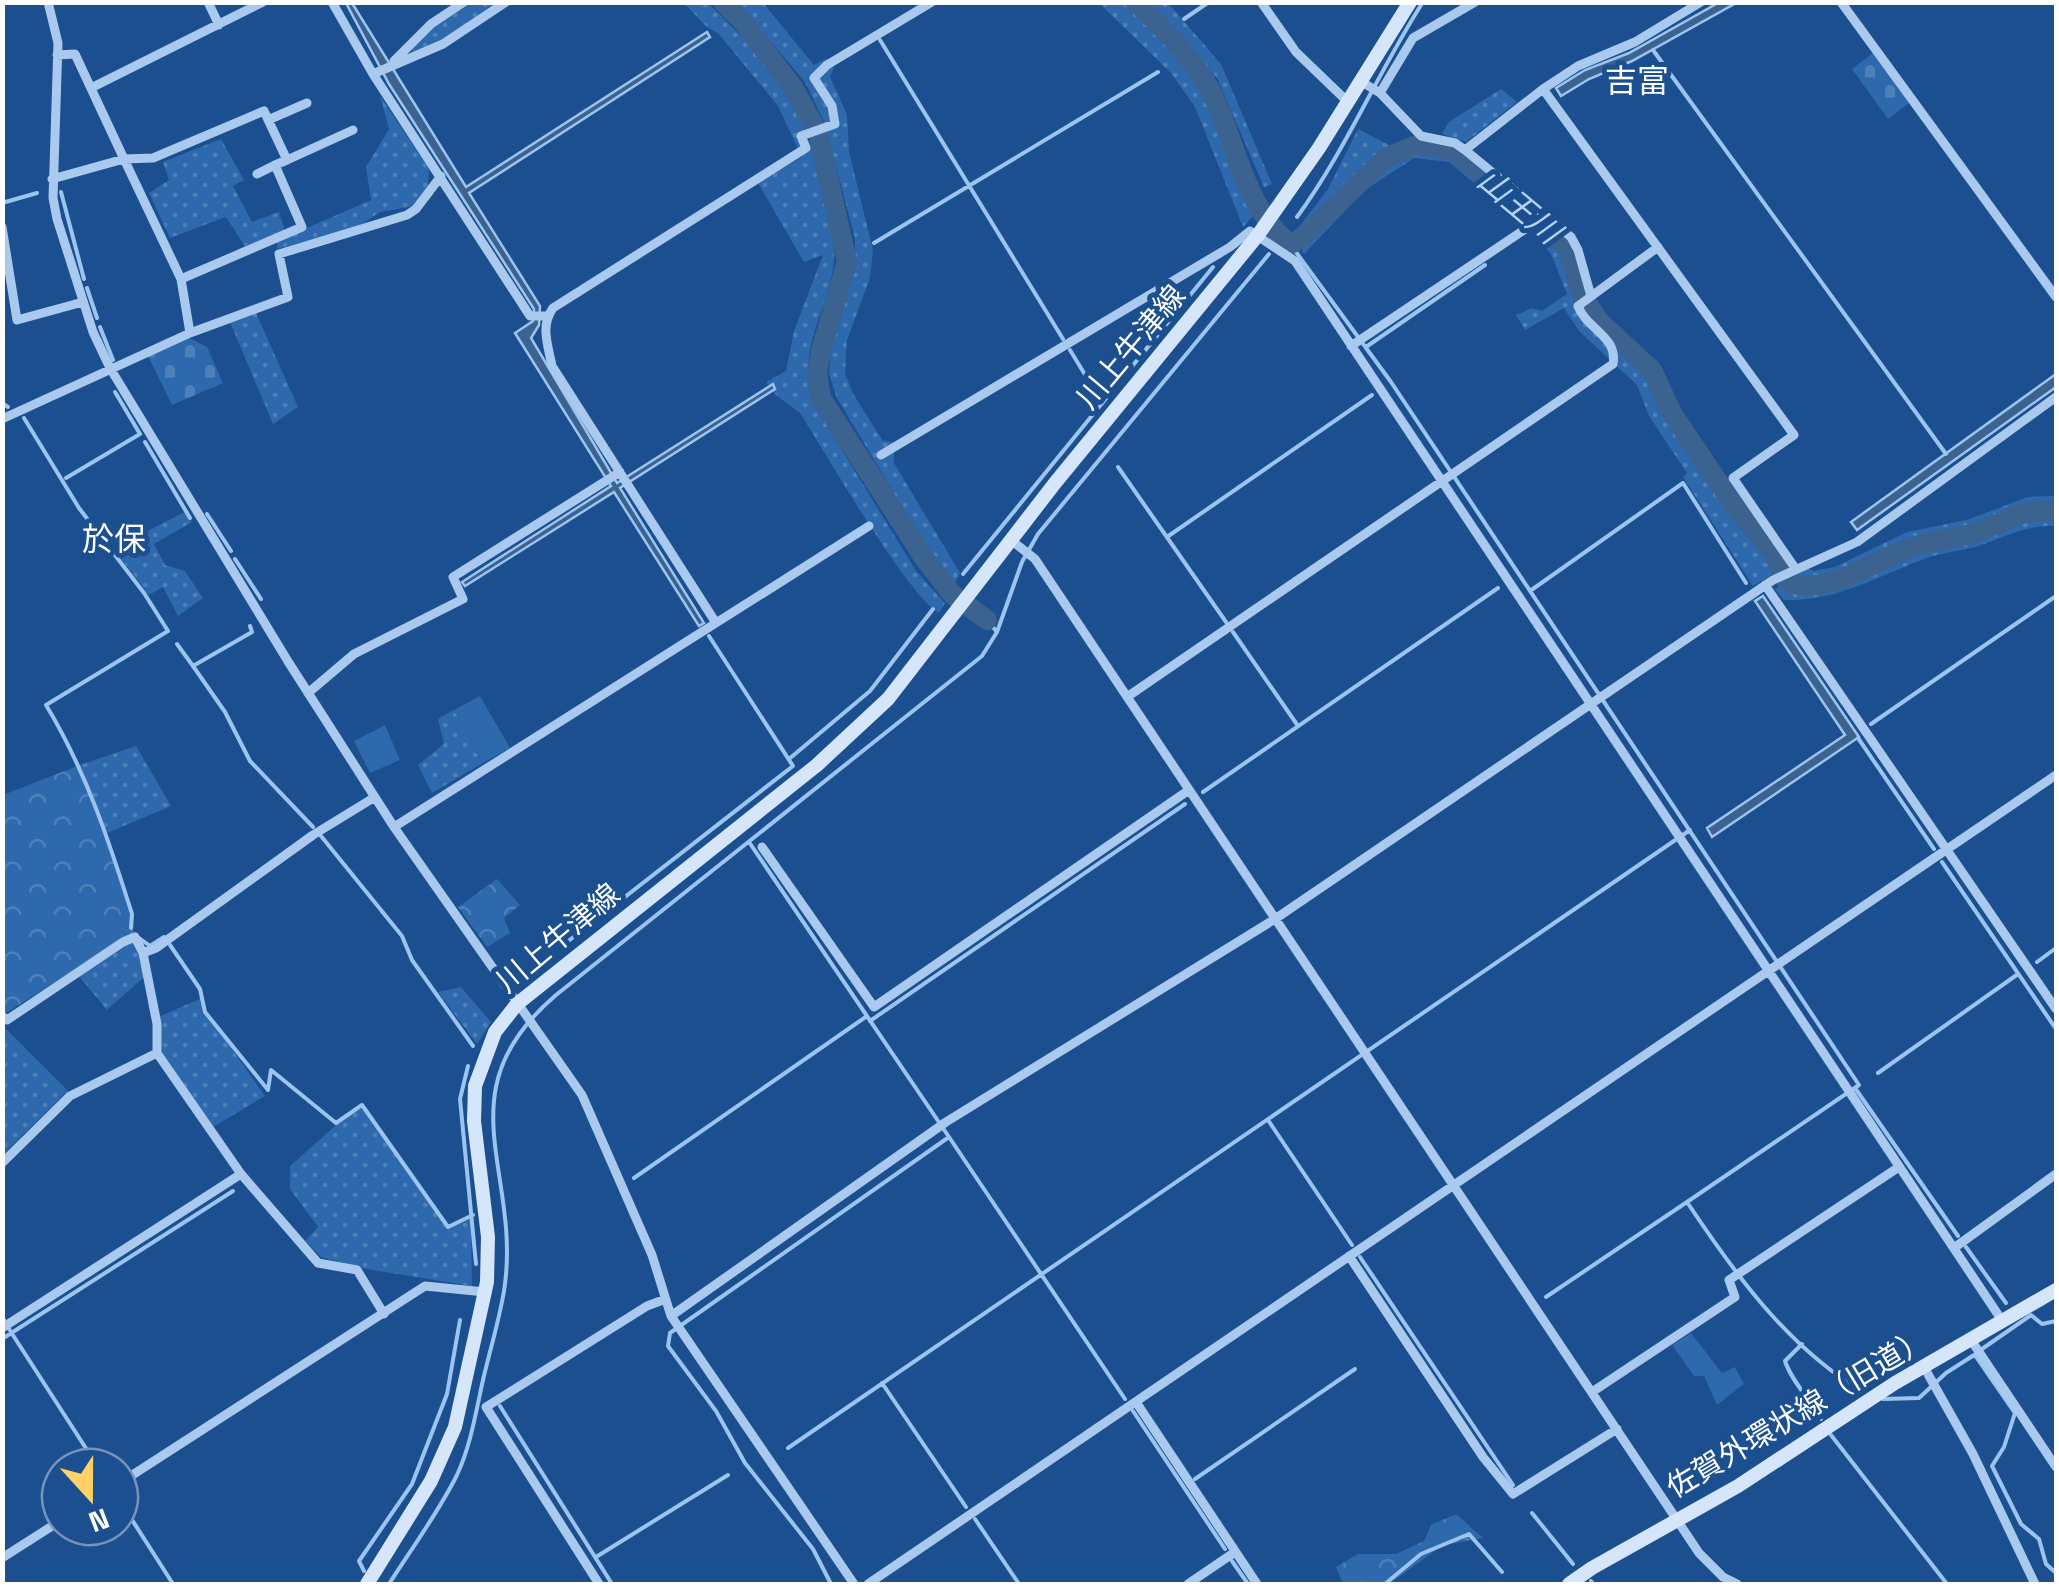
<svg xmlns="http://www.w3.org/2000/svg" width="2059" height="1587" font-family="'Space Grotesk','Noto Sans JP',sans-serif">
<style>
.grass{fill:url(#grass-dots)}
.forest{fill:url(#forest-crowns)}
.cemetery{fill:url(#cemetery-stones)}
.green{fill:#2e69ad}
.water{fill:#3c6290;stroke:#9cc4f0;stroke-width:2.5}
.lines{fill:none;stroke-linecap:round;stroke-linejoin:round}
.stream{stroke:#9cc4f0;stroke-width:4}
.river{stroke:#3c6290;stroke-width:20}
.street{stroke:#a9c9ee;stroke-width:9}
.secondary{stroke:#d6e6fa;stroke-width:14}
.labels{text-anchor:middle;stroke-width:10;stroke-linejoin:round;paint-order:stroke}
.street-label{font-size:30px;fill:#fff;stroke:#1b4f8f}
.neighbourhood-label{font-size:32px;fill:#fff;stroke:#1b4f8f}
.water-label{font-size:32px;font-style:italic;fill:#b5d3f5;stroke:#1b4f8f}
</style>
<defs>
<pattern id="grass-dots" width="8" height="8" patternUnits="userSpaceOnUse" patternTransform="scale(2.5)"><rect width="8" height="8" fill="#2e69ad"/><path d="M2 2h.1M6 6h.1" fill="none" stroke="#4d80b9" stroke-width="1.8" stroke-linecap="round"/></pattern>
<pattern id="forest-crowns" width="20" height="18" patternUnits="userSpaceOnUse" patternTransform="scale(2.5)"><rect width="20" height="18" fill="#2e69ad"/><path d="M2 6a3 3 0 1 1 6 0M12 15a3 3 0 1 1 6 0" fill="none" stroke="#4d80b9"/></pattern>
<pattern id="cemetery-stones" width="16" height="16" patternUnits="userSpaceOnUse" patternTransform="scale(2.5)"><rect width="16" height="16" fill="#2e69ad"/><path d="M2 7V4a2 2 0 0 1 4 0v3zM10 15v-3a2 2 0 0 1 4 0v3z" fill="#4d80b9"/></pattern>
</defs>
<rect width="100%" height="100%" fill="#1b4f8f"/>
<path class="grass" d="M472 3H500L440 41 412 52V47L433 28Z
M684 3H708C734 28 769 63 788 94 809 129 838 223 834 262 827 319 793 348 817 409L916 571 945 603 939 613C906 594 826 453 800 413L776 395 766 382 786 371 794 331 823 255 804 262 758 183 802 157 778 106 719 34 707 27Z
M738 3H763L814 65 827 58 834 68 830 77 847 115 849 152 873 250 870 278 847 340 845 373 852 392 883 441 893 442 894 463 960 573 955 583 937 565 837 398 829 374 832 339 855 270V238L824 122 805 82Z
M1099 3H1126L1190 73 1205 97 1254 215 1243 227 1195 107 1171 73Z
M1147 3H1168L1221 64 1272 184 1264 187 1217 78Z
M1501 89 1517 102 1466 142 1442 134 1449 122Z
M380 96 429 169 428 187 414 206 380 212 357 227 277 249V241L371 200 366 167 389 129Z
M1358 129 1393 147 1354 176 1300 235H1293L1328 189Z
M221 139 244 180 233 186 252 222 279 212 285 231 245 246 226 217 170 238 149 193 169 180 163 162Z
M1414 150 1452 156 1565 248 1585 312 1649 374 1668 414 1728 507 1769 557 1775 573 1753 586 1683 477 1687 473 1649 416 1637 385 1579 331 1564 308 1525 330 1516 315 1532 308 1542 311 1567 294 1551 254 1522 223 1449 162 1414 158 1365 190 1304 254 1299 246 1379 171Z
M256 313 298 407 273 424 230 322Z
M2056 496V508C2021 507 2007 518 1975 527 1955 533 1933 534 1914 541 1876 553 1832 594 1791 577L1809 568 1813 571 1835 567 1907 532 1967 520 2028 497Z
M185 512 192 522 154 544 165 565 185 571 203 598 178 616 163 587 149 595 113 548Z
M2026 515 2056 516V526C2023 525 2006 537 1975 547 1961 551 1945 552 1930 557 1881 574 1838 602 1784 600L1775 589 1781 586 1802 593 1843 585 1915 551 1971 539Z
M454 710 483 763 432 793 418 765 444 744 438 719Z
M136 746 171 806 107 833 80 765Z
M133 942 138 949 144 977 107 1010 78 975Z
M461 987 491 1022 477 1044 438 992Z
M202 998 206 1012 265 1096 213 1127 160 1049 158 1017Z
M2 1025 68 1091 4 1153H2Z
M362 1108 447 1228 471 1219 472 1286 360 1268 321 1257 305 1241 318 1227 290 1189V1166L335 1126Z"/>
<path class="forest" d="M80 765 134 912 133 933 6 1013 3 1010V795Z
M497 879 520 905 504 918 510 933 487 947 458 907Z
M1456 1514 1483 1538 1443 1545 1389 1584H1343L1336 1567 1358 1554H1396L1424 1541 1431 1525Z"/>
<path class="cemetery" d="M1873 53 1909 103 1888 119 1852 69Z
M189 338 207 347 223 383 172 405 148 356Z"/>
<path class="green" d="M480 696 510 748 483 763 454 710Z
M385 725 400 760 370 773 354 741Z
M1691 1333 1722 1373 1735 1367 1744 1384 1717 1405 1704 1376H1694L1672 1345Z"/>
<path class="water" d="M346 3H352L466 187 707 32 710 37 469 193 540 306 539 325 531 338 617 483 773 384 775 389 620 488 704 623 699 626 614 492 465 586 462 582 611 486 515 333 533 321 534 309 389 84Z
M1718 3H1736L1632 61 1589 79 1561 96 1556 88 1585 70 1629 53Z
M2056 374V387L1857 530 1851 522Z
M1763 596 1859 737 1712 837 1707 828 1845 735 1755 601Z"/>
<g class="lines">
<path class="stream" d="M1184 19 1209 2
M880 40 1063 339
M1653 50 1946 454
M61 192 84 279
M2 203 37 193
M1297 217C1346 150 1378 72 1423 2
M874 243 1158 72
M1290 244 1391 382 1859 1085 1687 1202C1735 1274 1786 1345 1861 1391
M87 288 97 318
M100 327 113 360
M1366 347 1485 265
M1070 350 1101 401
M2 403 8 407
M24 418 79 508 144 593 168 631 46 705C86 771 109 841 132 914L131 928
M145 442 190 518
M1118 467 1226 622
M66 478 140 434 115 392
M207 514 231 551
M1167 537 1372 395
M235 559 261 599
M963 574 1213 267
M1530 591 1683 483 1746 583
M250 626 252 632 193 666 225 712 250 761 313 827
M997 632 1022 562 1038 534 1269 254
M1233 632 1298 726
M177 644 193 666
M1871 724 2056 596
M1858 738 1934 849
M789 759 870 691 933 609
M1203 792 1498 588
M321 836 402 936 412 960 473 1046
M749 842 949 1137 670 1333 668 1346 716 1411 745 1463 813 1549 831 1584
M1942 862 2056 1029
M139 938 150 946 164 937
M170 945 200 989 205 1012 268 1090 271 1070 336 1123 362 1105 448 1227 473 1215
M562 946 793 766 709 636
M2037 962 2056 948
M870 1021 1185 804
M468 1066 460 1099 476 1264
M1878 1073 2018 974
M1855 1088 1958 1236
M1268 1120 1352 1245
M949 1137 1125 1399
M634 1178 867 1016
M1966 1247 2006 1303
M1360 1257 1513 1485
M1546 1297 1687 1202
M2 1318 4 1320
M9 1329 98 1467
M2 1339 233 1191
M1802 1344 1785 1361C1792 1382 1810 1399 1821 1419
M1982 1349 2031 1315 2042 1324 2056 1321
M1975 1355 2015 1413 2004 1447 1992 1466 2021 1524 2039 1539 2046 1564 2056 1573
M882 1383 966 1507
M1883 1399 1919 1398 1946 1373 1974 1355
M500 1406 612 1584
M1133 1411 1225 1549
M1831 1435 1947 1584
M788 1448 1690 830
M1195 1479 1355 1369
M120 1501 173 1584
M1532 1513 1573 1564
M975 1519 1019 1584
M596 1557 728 1475
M1232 1561 1248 1584
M364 1571 359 1561 412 1484 447 1394 460 1320
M1591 1581 1593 1584
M389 1584C412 1548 438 1513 457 1475 471 1445 476 1411 483 1380 490 1350 499 1321 504 1291 523 1172 441 1093 556 995L982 656 997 632 987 620
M1385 1584 1421 1554 1469 1534 1502 1572"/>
<path class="river" d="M723 2 742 21 793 87 818 133 847 261 822 347 817 373 821 398 924 558 952 594 987 620
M1136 2C1160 26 1186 51 1204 79 1236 131 1240 205 1290 244L1299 240 1387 157 1417 145 1454 151 1568 247 1582 295 1599 321 1652 370 1672 413 1731 501 1774 554 1787 582C1829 597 1874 560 1913 547 1932 540 1954 539 1974 533 2010 521 2016 509 2056 511"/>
<path class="street" d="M48 2 58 43 53 198 57 219 93 332 110 368 289 663 394 827 582 1095 652 1255 671 1316 854 1584
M208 2 219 25
M332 2 373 74 530 316H547
M1261 2 1296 52 1349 103
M1841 2 2056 297
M57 55 75 54 124 159 153 158 264 111 287 160 275 165 302 227 181 279
M394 61 431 24 464 2
M373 74 443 44 506 2
M1362 82 1380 93 1421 136 1455 143 1465 150 1543 89 1578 66 1635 42 1701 2
M93 87 263 2
M1543 89 1794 435 1733 478 1795 568
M1380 93 1413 38 1475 2
M268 120 307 103
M1465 150 1571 237 1578 250 1591 296
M287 160 353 130
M257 174 275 165
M2 227 17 320 83 302
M190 333 288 297 279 254 407 215 416 209 441 176
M1351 346 1524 230
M2 419 190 333 181 279 124 159 52 179
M881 455 1230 247 1250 231 1295 261 2003 1322
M1011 540 1035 559 1699 1553 1723 1577 1737 1584
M1765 585 2056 1009
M716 623 552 366C548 345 540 326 553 308L806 148 801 136 835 124 832 106 814 78 827 65 932 2
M308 693 354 654 463 599 453 577 620 472
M1127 697 1613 364C1618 336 1586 329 1578 306L1658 247
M394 827 869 526
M762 847 874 1007 1189 790
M143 953 157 1024V1053
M2 1016 7 1020 123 942 135 937 143 953 156 948 313 835 375 797
M2 1163 70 1096 157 1053 241 1174
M1954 1248 2056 1174
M1349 1256 1483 1457 1513 1494 1617 1429
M671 1316 946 1122 1275 919 1773 580 1857 542 2056 397
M2 1328 241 1174 318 1263 357 1270 384 1314
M1971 1340 2056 1467
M1924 1367 1973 1454 2035 1584
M1592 1392 1735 1297 1729 1280 1899 1167
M1136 1402 1257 1584
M120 1483 425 1286 485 1292
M2 1558 60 1521
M599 1584 486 1407 647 1306 663 1300
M868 1584 2056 775
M1188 1584 1235 1552"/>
<path class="secondary" d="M367 1584 431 1481 455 1427 487 1282 488 1237 474 1121 475 1086 495 1032 517 1004 817 765 888 699 1055 483 1258 235 1319 148 1410 2
M1569 1584 1592 1568 1738 1486 1895 1383 2056 1290"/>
</g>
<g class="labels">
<g class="street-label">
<text transform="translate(1131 347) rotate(-50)" y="10">川上牛津線</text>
<text transform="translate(558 938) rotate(-40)" y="10">川上牛津線</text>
<text transform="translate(1798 1413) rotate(-31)" y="10">佐賀外環状線（旧道）</text>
</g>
<g class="neighbourhood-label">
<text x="1637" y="92">吉富</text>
<text x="114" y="550">於保</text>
</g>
<g class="water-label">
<text transform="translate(1519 206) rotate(40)" y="11">山王川</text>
</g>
</g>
<rect width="2059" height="1587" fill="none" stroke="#ffffff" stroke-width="10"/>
<g transform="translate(90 1497) rotate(159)"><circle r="48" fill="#1b4f8f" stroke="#7695bc" stroke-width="2.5"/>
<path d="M0-8L18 38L0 25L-18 38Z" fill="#ffd166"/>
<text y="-15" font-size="28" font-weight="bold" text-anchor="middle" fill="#ffffff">N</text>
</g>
</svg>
